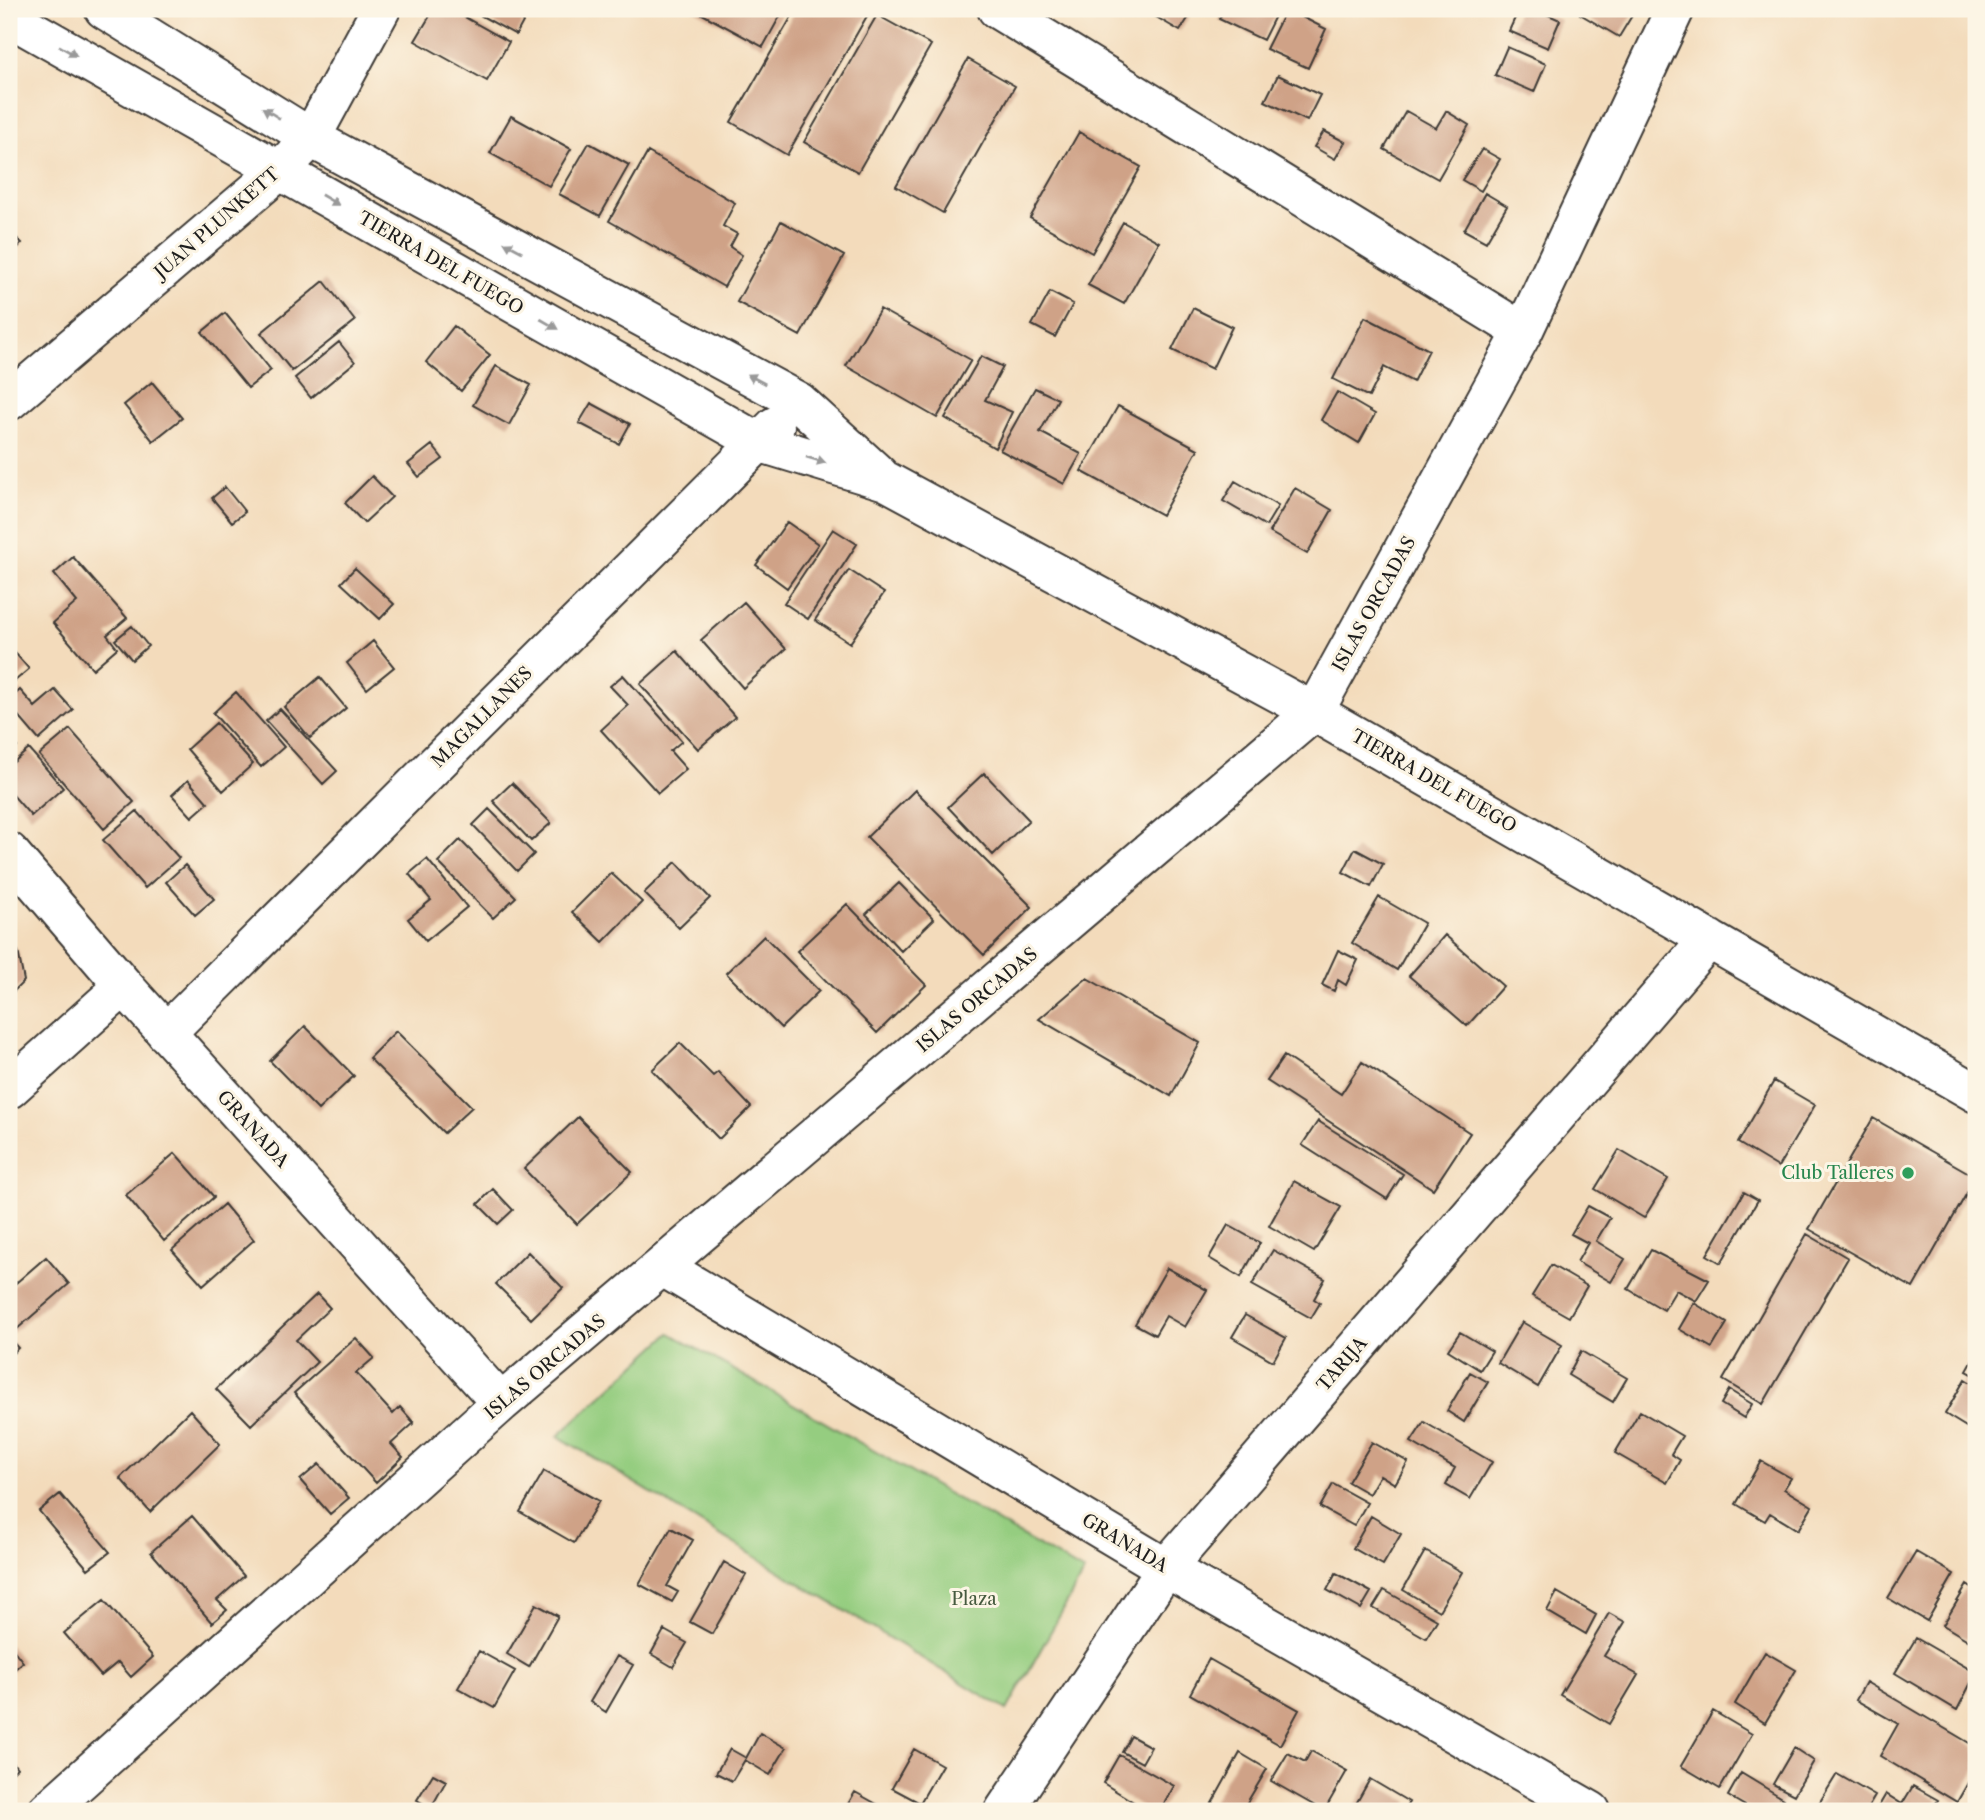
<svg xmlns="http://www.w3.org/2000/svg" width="1985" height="1820" font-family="'Libre Caslon Text',serif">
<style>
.green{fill:#95cd80;stroke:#58744e;stroke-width:2}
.building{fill:#cfa287}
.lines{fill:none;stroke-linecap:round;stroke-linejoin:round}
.street-casing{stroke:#3c3934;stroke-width:42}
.street{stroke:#fff;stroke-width:38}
.oneway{fill:#999}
.leisure-dot{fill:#2e9e5b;stroke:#fcf5e5;stroke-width:2.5}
.labels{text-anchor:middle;stroke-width:6;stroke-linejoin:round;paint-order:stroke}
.street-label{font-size:18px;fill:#1c1c1c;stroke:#fcf5e5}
.leisure-label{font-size:18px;fill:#27864d;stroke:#fcf5e5;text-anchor:end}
.park-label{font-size:18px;fill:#465a3f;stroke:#fcf5e5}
</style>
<rect width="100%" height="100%" fill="#fcf5e5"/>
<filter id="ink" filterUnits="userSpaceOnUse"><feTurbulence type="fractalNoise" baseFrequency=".0143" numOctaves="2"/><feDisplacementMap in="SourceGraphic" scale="14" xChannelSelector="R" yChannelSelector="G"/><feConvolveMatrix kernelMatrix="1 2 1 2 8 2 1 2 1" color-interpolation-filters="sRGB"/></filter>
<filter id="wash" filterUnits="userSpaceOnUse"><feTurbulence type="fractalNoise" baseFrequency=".00686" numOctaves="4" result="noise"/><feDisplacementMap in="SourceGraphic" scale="28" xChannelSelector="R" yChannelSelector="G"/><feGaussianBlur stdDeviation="1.57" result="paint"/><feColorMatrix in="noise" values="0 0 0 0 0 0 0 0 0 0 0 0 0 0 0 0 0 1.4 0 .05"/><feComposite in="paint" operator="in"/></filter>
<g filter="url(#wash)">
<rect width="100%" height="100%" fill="#f3dbbb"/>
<path class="green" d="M670 1333 1084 1572 1007 1710 558 1436Z"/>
<g id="blocks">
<path class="building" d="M434 9H450L509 42 487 81 415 41Z
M469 9H530L516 35Z
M693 9H784L763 47Z
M796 9H871L787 155 731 122Z
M1118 9H1137L1133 16Z
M1154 9H1194L1180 31 1151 14Z
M1224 9H1260L1275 16 1263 40 1219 19Z
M1286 9 1326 29 1308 68 1266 49Z
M1519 9H1535L1560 20 1548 48 1509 31Z
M1583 9H1636L1619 37 1580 14Z
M877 15 931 45 858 172 804 142Z
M1507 47 1546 64 1534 92 1495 75Z
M968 59 1015 86 943 213 896 186Z
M1278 75 1320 95 1307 121 1265 101Z
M1406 111 1436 128 1446 111 1469 125 1438 179 1384 149Z
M511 116 571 149 549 186 490 153Z
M1324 131 1345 142 1335 159 1314 147Z
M1079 132 1141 167 1092 253 1030 218Z
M589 143 629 165 600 216 559 194Z
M1482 149 1500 159 1481 191 1462 180Z
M648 152 735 203 723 226 737 234 730 247 742 255 724 287 609 221Z
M1485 193 1507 206 1486 242 1464 230Z
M781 221 844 256 800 336 737 302Z
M1123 222 1159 242 1124 304 1088 285Z
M9 231 22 243 9 257Z
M324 281 355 321 292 371 261 333Z
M1050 292 1073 304 1055 337 1032 325Z
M1193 308 1232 327 1212 369 1172 350Z
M880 309 971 360 937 418 846 366Z
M225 313 271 370 248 388 202 332Z
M1365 317 1429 350 1413 382 1384 367 1369 397 1333 379Z
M454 326 490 355 461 391 426 362Z
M339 342 355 362 311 398 295 378Z
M981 356 1003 367 985 400 1012 412 995 448 945 418Z
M496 366 531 385 509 425 473 405Z
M152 382 182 418 153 441 124 405Z
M1035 388 1058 399 1040 432 1081 454 1064 484 1000 450Z
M1337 392 1375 414 1359 443 1321 420Z
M591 403 630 424 619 444 579 423Z
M1118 406 1198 449 1162 515 1081 471Z
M432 445 443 459 419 477 408 464Z
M372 476 392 497 364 523 345 503Z
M1235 481 1278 506 1266 526 1223 501Z
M225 487 245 512 232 522 212 498Z
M1295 488 1332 510 1307 554 1269 532Z
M787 522 818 544 787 588 756 565Z
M833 529 857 544 808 619 784 603Z
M73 557 127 618 107 635 117 648 93 669 53 623 77 602 54 574Z
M355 568 394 604 380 619 341 583Z
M849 570 884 593 850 643 815 620Z
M744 602 786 649 743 688 701 640Z
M132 626 148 646 132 660 115 640Z
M373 641 394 667 367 689 347 663Z
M9 646 29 669 9 686Z
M677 651 735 717 698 749 640 684Z
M623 675 682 741 670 751 686 769 658 793 601 730 628 705 610 686Z
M320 677 346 708 310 738 284 707Z
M20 690 35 707 55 690 73 710 39 740 9 705V700Z
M236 692 284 747 261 767 213 713Z
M280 709 337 771 323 784 266 721Z
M216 723 253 764 223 791 187 749Z
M70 729 134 802 104 829 39 755Z
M9 738 17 747 9 754Z
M29 749 63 788 31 816 12 794 9 798V766Z
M984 773 1029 820 993 855 948 807Z
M188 780 208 803 192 817 172 795Z
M512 783 551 823 531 841 493 801Z
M915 790 1032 907 984 955 867 837Z
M489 809 534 854 517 871 473 825Z
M137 811 179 858 145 888 103 840Z
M460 840 516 897 493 918 438 862Z
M1355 849 1383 864 1371 887 1343 872Z
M427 859 467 907 426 941 408 919 431 900 409 874Z
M676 862 710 898 679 928 644 893Z
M185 865 214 899 195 915 166 882Z
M611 873 642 902 603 942 572 912Z
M899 883 934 919 901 951 866 914Z
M1379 897 1424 923 1397 970 1352 943Z
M847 904 926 985 877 1033 797 951Z
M1445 935 1503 986 1467 1026 1409 976Z
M764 936 819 991 781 1028 726 973Z
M9 942 18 951 24 981 9 996Z
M1338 950 1358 960 1346 985 1338 980 1334 991 1322 985Z
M1087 978 1200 1043 1171 1096 1039 1019Z
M305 1026 354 1076 318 1110 270 1061Z
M396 1031 472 1107 444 1133 369 1058Z
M680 1043 713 1076 718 1072 751 1107 719 1139 652 1070Z
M1284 1056 1341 1094 1362 1062 1470 1133 1433 1189 1267 1081Z
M1774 1081 1815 1105 1778 1167 1738 1143Z
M578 1117 632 1172 577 1224 524 1169Z
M1873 1118 1976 1177 1913 1288 1809 1229Z
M1318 1121 1403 1174 1387 1199 1302 1145Z
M1619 1150 1668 1179 1644 1218 1595 1189Z
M175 1153 214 1197 164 1241 126 1195Z
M1294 1181 1341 1207 1314 1252 1269 1226Z
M493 1189 513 1210 498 1224 478 1204Z
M1744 1192 1758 1200 1721 1263 1707 1255Z
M224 1204 254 1240 203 1285 172 1250Z
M1588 1206 1610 1218 1596 1241 1625 1259 1611 1282 1577 1262 1588 1243 1571 1234Z
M1228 1225 1260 1243 1241 1277 1209 1258Z
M1807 1234 1848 1258 1763 1404 1723 1380Z
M1273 1250 1325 1279 1314 1299 1320 1303 1311 1318 1252 1285Z
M1651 1250 1709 1280 1696 1301 1676 1290 1664 1310 1628 1289Z
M528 1252 563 1288 531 1319 496 1284Z
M46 1257 69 1284 9 1336V1289Z
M1551 1265 1587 1286 1569 1317 1532 1296Z
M1167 1268 1207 1290 1185 1327 1166 1316 1155 1335 1135 1324Z
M317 1294 330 1308 296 1340 317 1362 251 1425 216 1389Z
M1694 1303 1727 1323 1712 1348 1679 1329Z
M1245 1315 1286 1338 1273 1361 1232 1337Z
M1522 1322 1562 1345 1538 1387 1498 1363Z
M1460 1332 1492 1351 1480 1370 1448 1350Z
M9 1338 18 1348 9 1357Z
M356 1338 374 1358 356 1373 393 1414 400 1407 414 1423 391 1444 403 1457 376 1483 294 1393Z
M1581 1351 1627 1378 1613 1402 1568 1375Z
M1976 1355V1376L1967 1371Z
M1470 1372 1488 1382 1464 1422 1447 1411Z
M1965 1379 1976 1386V1433L1945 1414Z
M1729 1390 1752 1404 1744 1418 1721 1404Z
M190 1410 220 1444 150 1512 120 1478Z
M1640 1411 1682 1436 1671 1454 1680 1460 1667 1483 1615 1453Z
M1424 1422 1492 1462 1470 1499 1446 1485 1455 1468 1411 1442Z
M1372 1442 1408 1462 1395 1484 1380 1475 1369 1494 1348 1482Z
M1761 1461 1791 1478 1784 1489 1812 1506 1798 1530 1770 1513 1765 1521 1736 1504Z
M319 1464 349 1498 330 1514 300 1480Z
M544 1471 599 1501 574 1543 520 1512Z
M1333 1484 1367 1503 1354 1526 1320 1507Z
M60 1494 110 1552 88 1569 39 1511Z
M192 1516 244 1576 217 1600 227 1610 212 1623 151 1552Z
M1371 1516 1401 1534 1383 1565 1353 1548Z
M671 1528 693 1540 667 1586 678 1592 672 1602 639 1584Z
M1425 1551 1462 1572 1439 1611 1403 1590Z
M1916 1552 1954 1574 1927 1621 1888 1598Z
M724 1562 746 1575 712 1634 690 1622Z
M1336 1573 1371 1592 1361 1609 1327 1590Z
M1967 1585 1976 1591V1645L1943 1625Z
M1384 1590 1437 1620 1426 1638 1373 1608Z
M1557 1592 1596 1615 1586 1634 1547 1611Z
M104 1600 153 1657 131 1677 118 1662 101 1676 64 1633Z
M536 1604 558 1616 529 1667 507 1654Z
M1609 1613 1625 1622 1604 1656 1638 1675 1609 1724 1560 1695Z
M664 1630 687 1643 673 1667 651 1654Z
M1916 1638 1976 1673 1957 1710 1895 1673Z
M9 1644 23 1662 9 1674Z
M479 1651 515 1671 494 1708 458 1688Z
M1765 1652 1796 1670 1765 1723 1735 1704Z
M617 1656 633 1665 606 1712 590 1702Z
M1209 1659 1299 1710 1280 1745 1190 1694Z
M1866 1682 1976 1747V1769L1957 1802 1880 1756 1898 1724 1856 1700Z
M1713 1711 1752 1734 1720 1789 1681 1766Z
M760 1733 786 1748 770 1775 745 1760Z
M1131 1736 1151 1747 1142 1763 1122 1752Z
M1794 1748 1814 1761 1794 1795 1773 1784Z
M730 1749 746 1758 732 1781 716 1773Z
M914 1749 942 1765 920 1803 892 1788Z
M1311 1751 1347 1771 1324 1811 1271 1781 1288 1753 1305 1762Z
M1240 1753 1267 1769 1242 1811H1222L1211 1805Z
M1119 1755 1174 1786 1160 1811H1148L1103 1783Z
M9 1758 17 1768 9 1775Z
M1741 1773 1784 1799 1777 1811H1754L1728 1796Z
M433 1774 446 1781 431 1808 417 1800Z
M1837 1774 1875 1796 1866 1811H1828L1818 1805Z
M1370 1779 1409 1802 1404 1811H1352Z
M1913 1786 1938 1800 1931 1811H1876L1886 1794 1902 1804Z
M855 1792 889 1811H844Z"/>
</g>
</g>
<g filter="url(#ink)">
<use href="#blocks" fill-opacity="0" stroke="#3c3934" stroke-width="2"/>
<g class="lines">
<defs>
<path id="street" d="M104 9 311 138 799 402 879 475
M997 9 1523 332
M9 17 758 442 886 481 1314 712 1976 1093
M9 401 279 171 311 138 381 9
M9 852 124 986 501 1403
M166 1033 775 426
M9 1089 124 986
M663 1267 1166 1568 1591 1811
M47 1811 501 1403 1314 712 1523 332 1675 9
M1004 1811 1166 1568 1709 939"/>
</defs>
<use href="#street" class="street-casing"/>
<use href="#street" class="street"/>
</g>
<defs><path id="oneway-solid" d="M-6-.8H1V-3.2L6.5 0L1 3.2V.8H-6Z" transform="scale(1.75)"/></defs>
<g class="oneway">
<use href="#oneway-solid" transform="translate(68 51) rotate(30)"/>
<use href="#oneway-solid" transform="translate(271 113) rotate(-148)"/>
<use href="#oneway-solid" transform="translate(330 200) rotate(30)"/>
<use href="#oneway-solid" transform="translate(513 247) rotate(-152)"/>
<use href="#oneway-solid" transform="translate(549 324) rotate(30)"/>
<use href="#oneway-solid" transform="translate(756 379) rotate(-152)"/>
<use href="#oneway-solid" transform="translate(816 460) rotate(17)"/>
</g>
</g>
<circle class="leisure-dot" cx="1908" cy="1173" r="7"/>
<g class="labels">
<g class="street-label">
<text transform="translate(217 223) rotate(-41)" y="6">JUAN PLUNKETT</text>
<text transform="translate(441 263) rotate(30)" y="6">TIERRA DEL FUEGO</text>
<text transform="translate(1374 604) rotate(-61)" y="6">ISLAS ORCADAS</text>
<text transform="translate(482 717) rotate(-45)" y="6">MAGALLANES</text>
<text transform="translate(1434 781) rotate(30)" y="6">TIERRA DEL FUEGO</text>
<text transform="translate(977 1000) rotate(-40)" y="6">ISLAS ORCADAS</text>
<text transform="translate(253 1129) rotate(48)" y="6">GRANADA</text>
<text transform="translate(1342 1364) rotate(-49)" y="6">TARIJA</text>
<text transform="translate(545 1367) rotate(-40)" y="6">ISLAS ORCADAS</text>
<text transform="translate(1125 1543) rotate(31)" y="6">GRANADA</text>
</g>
<g class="leisure-label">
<text x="1894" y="1179">Club Talleres</text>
</g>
<g class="park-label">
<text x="974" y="1605">Plaza</text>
</g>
</g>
<rect width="1985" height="1820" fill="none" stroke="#fcf5e5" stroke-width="35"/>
</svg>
